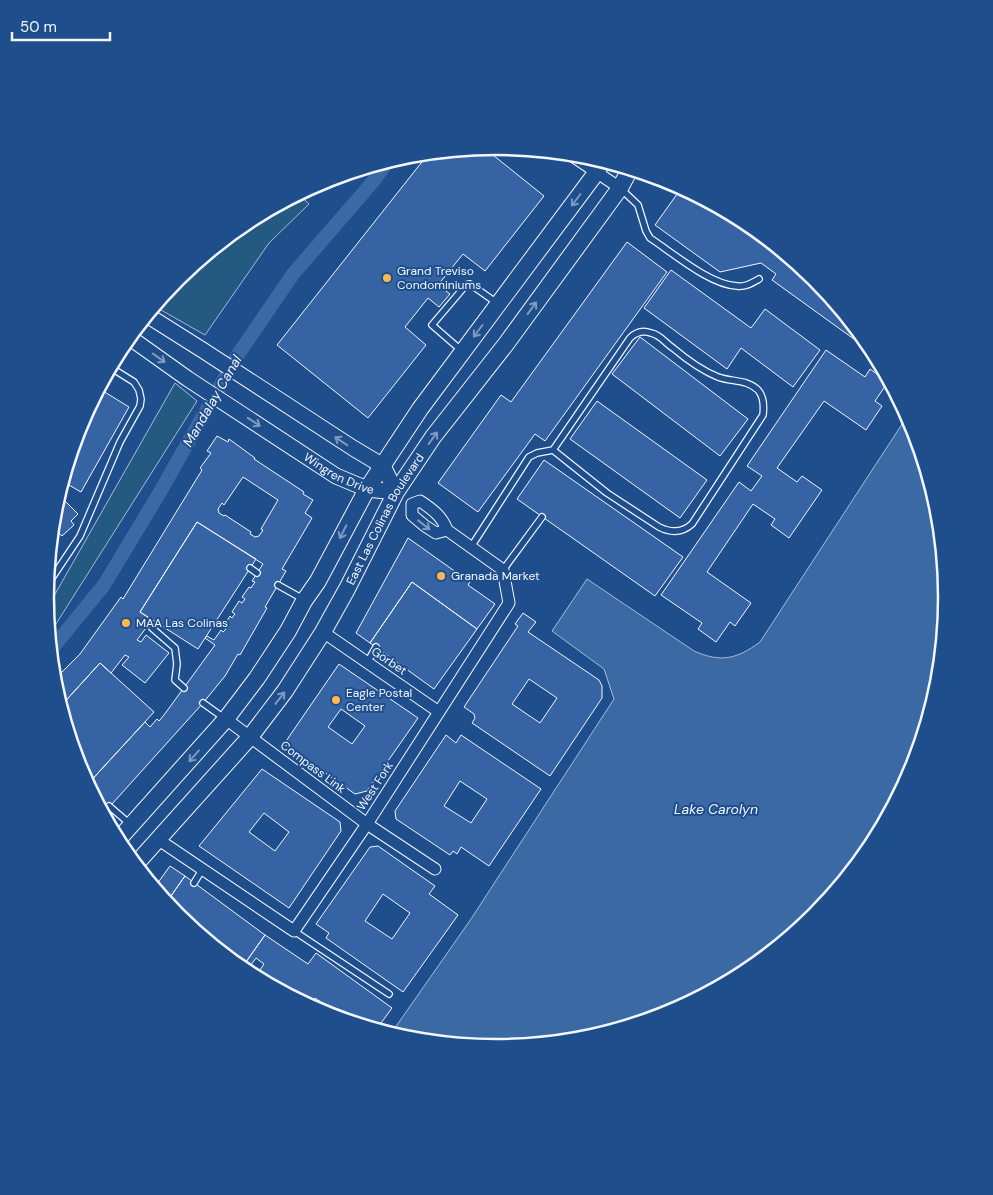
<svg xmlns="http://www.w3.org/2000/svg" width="993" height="1195" font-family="'DM Sans',sans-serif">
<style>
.green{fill:#245a82;stroke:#a8bbd7}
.water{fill:#3b69a3;stroke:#a8bbd7}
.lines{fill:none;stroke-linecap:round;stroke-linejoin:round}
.canal{stroke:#3b69a3;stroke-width:14}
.building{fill:#3563a3;stroke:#f2f6ff;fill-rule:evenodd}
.service-casing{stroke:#f2f6ff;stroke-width:8}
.minor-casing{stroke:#f2f6ff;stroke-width:13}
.tertiary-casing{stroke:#f2f6ff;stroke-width:17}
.secondary-casing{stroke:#f2f6ff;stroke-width:18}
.service{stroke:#1f4e8c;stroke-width:5.5}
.minor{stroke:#1f4e8c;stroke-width:11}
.tertiary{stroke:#1f4e8c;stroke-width:15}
.secondary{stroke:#1f4e8c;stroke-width:16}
.oneway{stroke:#7e9ac0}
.poi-dot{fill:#ffb74d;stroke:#1f4e8c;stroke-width:2}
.labels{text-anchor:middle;stroke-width:4;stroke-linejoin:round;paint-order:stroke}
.poi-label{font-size:12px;fill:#f2f6ff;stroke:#1f4e8c;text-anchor:start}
.street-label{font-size:12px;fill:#f2f6ff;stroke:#1f4e8c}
.water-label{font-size:14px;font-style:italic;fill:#f2f6ff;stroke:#1f4e8c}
.rim{fill:none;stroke:#f2f6ff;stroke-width:2.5}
</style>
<rect width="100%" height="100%" fill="#1f4e8c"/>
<path class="green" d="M298 194 309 204 269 243 205 335 154 306 177 278 246 222Z
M175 383 197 401 49 635 46 610Z"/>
<path class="water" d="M908 415 914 425 939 510 948 598 939 686 914 771 872 849 816 917 747 973 669 1015 584 1040 496 1049 408 1040 390 1035 471 919 614 699 604 669 552 631 587 579 694 651C721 663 737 659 760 642Z"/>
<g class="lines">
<path class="canal" d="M50 651 104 585 160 492 237 356 293 274 371 184 388 161"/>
</g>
<path class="building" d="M483 147 544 196 485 271 463 254 438 285 450 294 439 307 428 298 405 327 426 345 368 418 277 345 429 153Z
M682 187 748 222 816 278 872 347 876 355 772 280 776 274 761 263 720 272 655 225Z
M310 188 303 198 298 194Z
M627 242 667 272 545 441 535 434 478 512 438 483 501 395 511 402Z
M671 270 751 328 765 309 820 350 793 387 741 348 727 369 644 308Z
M640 337 748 419 720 456 612 374Z
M826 350 865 377 870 369 888 382 875 401 882 406 866 430 824 401 777 468 797 482 802 476 822 490 789 538 771 525 775 519 753 504 707 572 751 603 735 626 730 622 716 642 698 629 702 623 661 595 739 482 751 491 762 476 747 466Z
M103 391 129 407 81 492 62 481 75 440Z
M597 401 707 480 680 518 570 439Z
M217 436 228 442 229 439 255 458 254 459 304 492 303 494 313 500 305 513 312 518 282 569 286 571 265 607 267 608 240 655 238 654 225 676 203 703 103 814 87 785 145 722 150 727 157 719 159 721 164 715 215 645 205 638 207 636 214 640 221 630 223 632 226 629 223 627 230 616 232 618 235 614 232 612 239 601 242 603 245 599 242 597 249 587 251 588 255 582 252 581 263 564 197 522 140 612 152 620 137 640 141 642 146 635 169 653 145 683 122 665 129 657 125 655 111 673 100 663 60 707 53 681 80 654 121 597 123 599 202 470 200 468 211 453 207 451ZM243 477 278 500 261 529 263 530 259 536 255 537 250 534 251 532 225 515 224 516 219 513 218 509 222 503 224 505Z
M544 460 683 557 655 596 517 499Z
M61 497 78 514 71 521 74 525 62 536 59 533 53 540 57 544 50 551 54 509 56 502Z
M197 522 256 559 198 649 140 612Z
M408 538 470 582 468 585 495 604 477 629 412 582 370 643 356 633Z
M412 582 477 629 434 689 370 643Z
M523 613 536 622 528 632 599 680 602 686V698L550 776 472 723 475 718 474 714 464 707 518 626 515 624ZM529 679 557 698 540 723 512 704Z
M100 663 154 712 87 785 79 770 60 707Z
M339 664 418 718 367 791 355 794 284 744ZM341 709 365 726 352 744 328 727Z
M446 735 456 743 461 735 541 789 489 866 461 847 457 854 453 851 450 855 396 819 395 811ZM460 781 487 799 471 823 444 806Z
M262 769 340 822 341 831 289 908 199 846ZM264 813 289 832 275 851 249 832Z
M378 846 435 886 429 894 458 915 403 992 326 938 329 933 316 924 370 847ZM383 894 410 913 392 939 365 921Z
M170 866 185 876 166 903 154 888Z
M185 876 265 935 241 969 177 917 166 903Z
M265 935 308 964 316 953 392 1008 376 1030 339 1019 342 1016 315 998 309 1007 267 984 256 976 264 964 256 958 245 973 241 969Z"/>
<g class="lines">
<defs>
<path id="service" d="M621 189 638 205 646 231 650 238C673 253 710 285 737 286 746 287 752 283 759 279
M462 351 432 325 466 285 470 284 497 303
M471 547 529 457 537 453 553 450 630 338C636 332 643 330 651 333 661 335 665 343 673 348 686 359 703 371 718 377 731 382 747 379 758 390 764 397 764 407 763 415L692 524C682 533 671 533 659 527L607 493 553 450
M250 568 257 573
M503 570 542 517
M278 585 303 599
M46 587 80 536 120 442 140 406 141 399 139 390 134 382 110 367
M152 628 175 648 177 664 175 680 184 688
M367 663 376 647
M203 703 224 718
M109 806 130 824
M194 883 202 870
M294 931 389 994"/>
<path id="minor" d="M568 153 620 188
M412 504V515L425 526 436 533 447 530
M323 632 439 712
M226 719 367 824 435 869
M159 840 294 931 367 824 509 603 503 570 447 530C442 516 432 509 420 501L412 504"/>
<g id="tertiary">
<path d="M147 315 204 351 353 448 383 466 396 492"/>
<path id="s1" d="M129 337 188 379 336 476 367 489 396 492"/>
</g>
<g id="secondary">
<path d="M117 841 226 719 257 678 288 631 304 601 318 581 367 489 420 409 596 173 603 160"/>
<path id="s2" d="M135 865 250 737 285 691 323 632 347 589 396 492 433 437 506 344 620 188 630 169"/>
</g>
</defs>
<use href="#service" class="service-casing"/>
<use href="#minor" class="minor-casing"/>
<use href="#tertiary" class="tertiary-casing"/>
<use href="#secondary" class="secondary-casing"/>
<use href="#service" class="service"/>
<use href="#minor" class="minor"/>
<use href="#tertiary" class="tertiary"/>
<use href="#secondary" class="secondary"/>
</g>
<defs><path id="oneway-shaft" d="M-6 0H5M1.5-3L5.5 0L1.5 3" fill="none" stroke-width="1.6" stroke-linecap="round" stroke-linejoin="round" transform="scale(1.25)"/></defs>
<g class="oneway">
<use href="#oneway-shaft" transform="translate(576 200) rotate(127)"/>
<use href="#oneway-shaft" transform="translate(532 308) rotate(-54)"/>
<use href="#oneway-shaft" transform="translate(478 331) rotate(127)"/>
<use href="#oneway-shaft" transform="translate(159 358) rotate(36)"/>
<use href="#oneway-shaft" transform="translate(254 422) rotate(33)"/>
<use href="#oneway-shaft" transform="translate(433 438) rotate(-54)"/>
<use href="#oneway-shaft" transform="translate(341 441) rotate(-147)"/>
<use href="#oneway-shaft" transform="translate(424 525) rotate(38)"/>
<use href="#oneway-shaft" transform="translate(343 532) rotate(117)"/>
<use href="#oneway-shaft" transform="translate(280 698) rotate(-52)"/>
<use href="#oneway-shaft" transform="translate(194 756) rotate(131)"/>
</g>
<g class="poi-dot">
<circle cx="387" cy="278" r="5"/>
<circle cx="441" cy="576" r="5"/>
<circle cx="126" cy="623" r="5"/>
<circle cx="336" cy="700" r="5"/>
</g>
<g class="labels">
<g class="poi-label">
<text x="397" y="275">Grand Treviso<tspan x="397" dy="14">Condominiums</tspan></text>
<text x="451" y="580">Granada Market</text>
<text x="136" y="627">MAA Las Colinas</text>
<text x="346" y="697">Eagle Postal<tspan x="346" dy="14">Center</tspan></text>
</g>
<g class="street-label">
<text dy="4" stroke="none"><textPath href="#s1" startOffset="251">Wingren Drive</textPath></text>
<text dy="4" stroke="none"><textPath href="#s2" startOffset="429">East Las Colinas Boulevard</textPath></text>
<text transform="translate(389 661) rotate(34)" y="4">Gorbet</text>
<text transform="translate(313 767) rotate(37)" y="4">Compass Link</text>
<text transform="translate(375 786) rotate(-57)" y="4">West Fork</text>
</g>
<g class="water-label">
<text transform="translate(212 401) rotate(-60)" y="5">Mandalay Canal</text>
<text x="716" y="814">Lake Carolyn</text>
</g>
</g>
<path d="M0 0H993V1195H0ZM54 597a442 442 0 1 1 884 0a442 442 0 1 1-884 0Z" fill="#1f4e8c" fill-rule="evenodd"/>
<path class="rim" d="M54 597a442 442 0 1 1 884 0a442 442 0 1 1-884 0Z"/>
<path d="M12 32v8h98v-8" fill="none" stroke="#f2f6ff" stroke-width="2.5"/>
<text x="20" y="32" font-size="15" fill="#f2f6ff" stroke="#1f4e8c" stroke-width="4" paint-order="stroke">50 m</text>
</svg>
